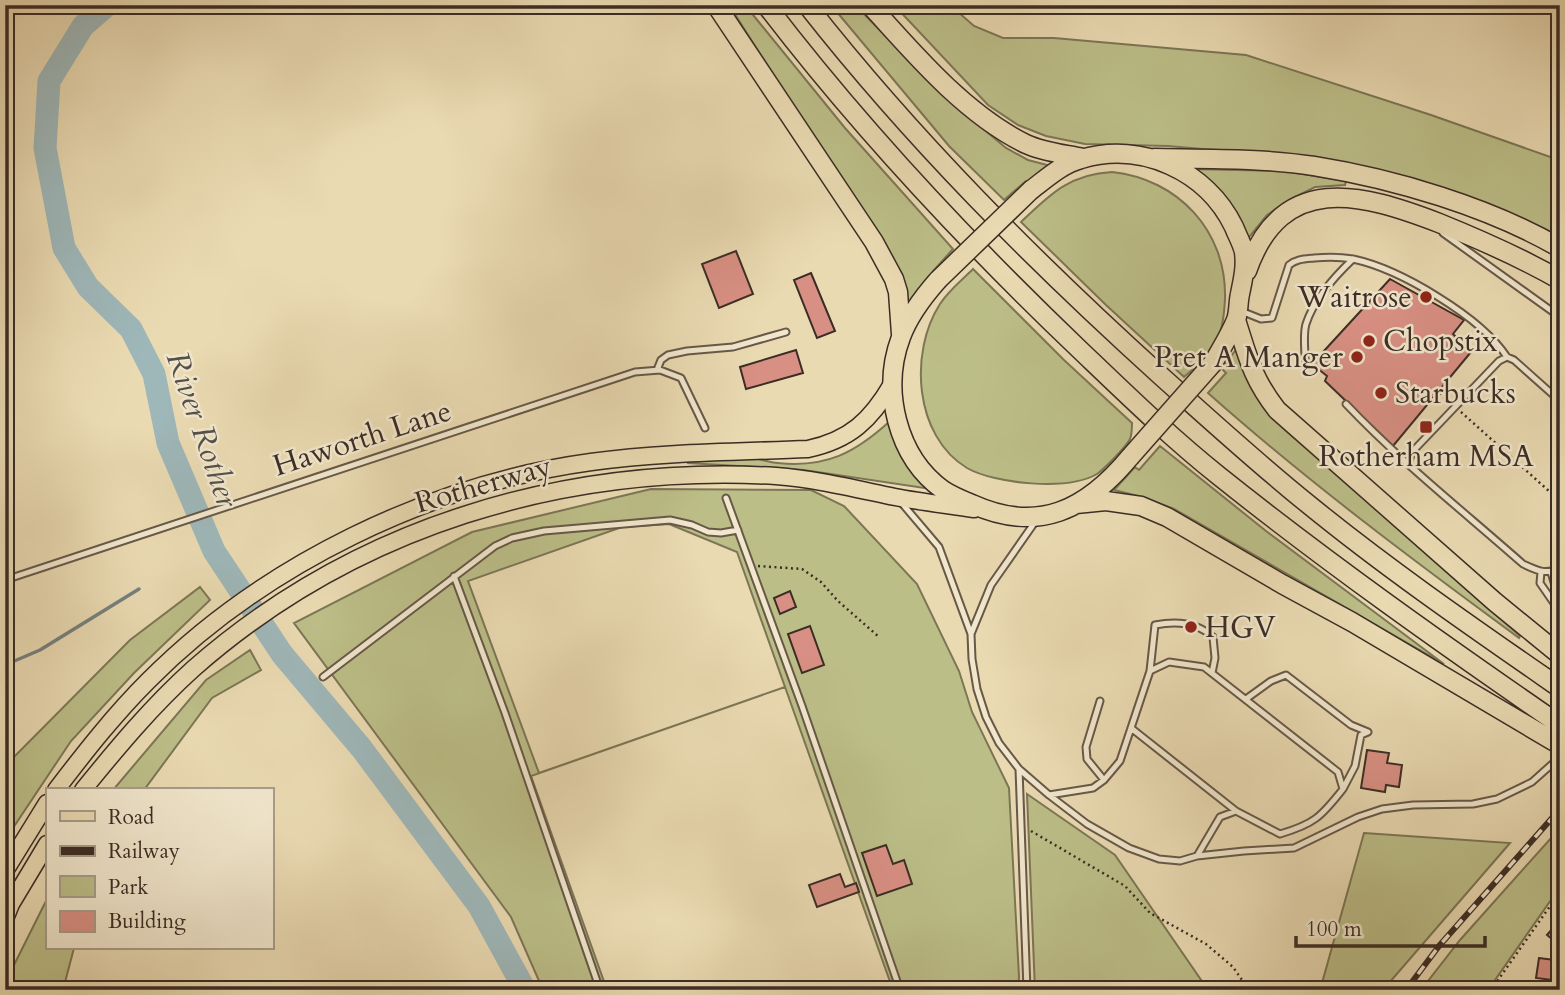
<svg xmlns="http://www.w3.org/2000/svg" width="1565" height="995" font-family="Cardo,serif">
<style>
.green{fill:#bcbe88;stroke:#7c7656;stroke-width:2;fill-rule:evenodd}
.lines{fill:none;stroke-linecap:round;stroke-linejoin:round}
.stream{stroke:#76807e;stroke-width:3.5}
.river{stroke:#9eb7b9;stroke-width:23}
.building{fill:#d99084;stroke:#3b2d25;stroke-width:2}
.lane-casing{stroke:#675848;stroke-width:9}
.primary-casing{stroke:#3b2d25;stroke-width:19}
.highway-casing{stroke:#3b2d25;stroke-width:21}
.path{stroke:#3b2d25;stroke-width:2.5;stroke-dasharray:2 3.5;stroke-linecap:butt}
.lane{stroke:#f1e7cd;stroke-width:5}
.primary{stroke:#eadab2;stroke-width:16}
.highway{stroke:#eadab2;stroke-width:18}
.rail-casing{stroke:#3b2d25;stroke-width:6}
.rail{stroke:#f1e7cd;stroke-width:3.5;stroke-dasharray:10;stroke-linecap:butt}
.highway-bridge-casing{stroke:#3b2d25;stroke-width:21;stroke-linecap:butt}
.highway-bridge{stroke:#eadab2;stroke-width:18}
.poi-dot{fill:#8f2418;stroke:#f1e7cd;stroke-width:2.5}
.labels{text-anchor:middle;stroke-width:5;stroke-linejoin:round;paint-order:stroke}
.poi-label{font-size:30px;fill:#3b2d25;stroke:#f1e7cd;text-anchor:start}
.street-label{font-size:30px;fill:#3b2d25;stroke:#f1e7cd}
.water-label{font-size:32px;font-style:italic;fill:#54504a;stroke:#f1e7cd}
</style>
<rect width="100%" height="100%" fill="#eadab2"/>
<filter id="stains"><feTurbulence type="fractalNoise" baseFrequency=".00286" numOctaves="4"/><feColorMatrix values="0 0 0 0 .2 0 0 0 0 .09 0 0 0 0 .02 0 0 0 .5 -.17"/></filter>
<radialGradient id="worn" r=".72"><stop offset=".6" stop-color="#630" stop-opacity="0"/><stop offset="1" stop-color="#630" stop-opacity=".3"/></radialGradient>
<path class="green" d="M729 5H745L845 128 953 249 933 271 936 276 907 309 884 249Z
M831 5H855L950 101 1006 148 1028 160 1051 166 1030 185 1026 181 1004 200 949 146Z
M894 5H950L974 26 1003 38H1054L1246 55 1431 115 1559 160 1560 240 1296 157 1168 146 1085 144 1046 136 1018 125 988 105Z
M1190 169 1284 171 1346 181 1345 185 1315 187 1289 200 1267 215 1246 241Z
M1112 172C1178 179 1227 231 1225 299 1224 318 1222 335 1211 350 1204 361 1193 369 1184 377L1106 305 1021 222C1050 194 1070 174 1112 172Z
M973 269 1064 360 1132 423C1132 427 1132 434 1130 439 1127 446 1104 469 1097 474 1068 491 995 484 967 468 914 436 909 352 940 304 948 291 962 280 973 269Z
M1237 348C1245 379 1261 403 1282 427L1520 636 1519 638C1413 560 1307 481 1208 393L1226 373 1222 369Z
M890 421 931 489 804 470 687 463C706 461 728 455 746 457 757 458 768 462 778 463 826 468 855 453 890 421Z
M1160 446 1266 531 1444 664 1174 509 1142 497 1114 490 1135 467 1139 470Z
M651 489 811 490 844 506 917 584 959 671 972 712 1009 788 1019 977 1018 990H893L785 687 531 776 607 990H543L511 917 294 623 472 532ZM669 524 737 552 785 687 539 773 468 581 622 527Z
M200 587 210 600 134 673 71 741 5 840V766L130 640Z
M250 650 261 670 212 698 144 790H113L206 680Z
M1027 794 1115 855 1208 990H1035Z
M1560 828V887L1488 990H1421L1460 940Z
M1364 833 1510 843 1383 990H1318L1322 983Z
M47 899V948H74L63 990H13V967Z"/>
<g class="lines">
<path class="stream" d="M5 665 40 650 139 589"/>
<path class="river" d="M107 5 83 26 49 81 45 148 64 248 88 287 131 329 154 374 168 443 214 551 282 654 362 749 479 906 525 990"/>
</g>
<path class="building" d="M736 251 753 294 719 308 702 264Z
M811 273 835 331 817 338 794 280Z
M1390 279 1464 320 1453 334 1471 352 1393 446 1325 381 1327 376 1312 364Z
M796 350 803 373 746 389 740 367Z
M790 591 796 607 780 614 774 598Z
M810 626 824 665 802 673 788 634Z
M1367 750 1389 753 1387 763 1402 765 1399 787 1386 785 1385 792 1361 788Z
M886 845 893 864 904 860 912 884 877 896 862 853Z
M840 874 845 887 856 883 859 892 817 907 809 885Z
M1560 920V945H1559L1547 935Z
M1539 958 1555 960 1552 980 1536 978Z"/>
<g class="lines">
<defs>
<path id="lane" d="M1443 233 1560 317
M1241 311 1261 319 1272 318 1289 265C1297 259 1304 259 1314 258 1326 257 1341 257 1353 259 1400 269 1481 317 1507 357
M1305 359C1305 348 1303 334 1306 324 1314 299 1334 277 1353 259
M657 370 661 360 668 355 687 351 733 347 786 332
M1346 404C1401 462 1463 511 1523 564 1536 570 1546 576 1560 567
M1407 464 1413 451 1499 361 1507 357 1514 360 1560 401
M726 498 802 706 900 990
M900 501 939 547 971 634 972 659 977 689 986 717 999 743 1019 769 1049 795 1087 824 1129 848 1159 859 1180 861 1197 856 1244 851 1294 848 1358 817 1382 809 1413 805 1473 804 1497 799 1532 782 1560 757
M1541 572 1540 583 1560 612
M1551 572 1556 589 1560 592
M454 576 505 713 600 990
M5 580 635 372 660 370 681 378 705 428
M971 634 991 585 1035 522
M1150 671 1169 662 1204 667 1338 772 1343 789C1321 817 1314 824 1280 834L1236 811 1220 817 1197 856
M323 677 495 546 512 538 544 531 670 520 692 525 708 532 721 533 738 530
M1246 699 1271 681 1286 675 1351 725 1368 732 1361 735 1355 766 1343 789
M1100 701 1086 747 1087 759 1104 780
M1131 728 1236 811
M1019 769 1027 990
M1049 795 1093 788 1104 780 1120 761 1150 671 1155 625C1175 621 1197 622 1213 637L1215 658 1212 673"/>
<path id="primary" d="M56 790C85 752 114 715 148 681 263 565 430 484 591 462 663 452 736 452 808 449 850 440 871 420 892 384
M83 790C117 748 152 706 193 669 354 527 563 464 776 476 816 479 856 489 895 497 921 502 948 505 974 509
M5 871 47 803
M5 919 11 904 47 844"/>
<path id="highway" d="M716 5 874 242 894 279 898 292 901 334
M766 5C860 128 967 242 1079 349 1124 392 1170 437 1219 476 1329 564 1444 645 1560 725
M807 5C913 140 1034 261 1161 376 1209 419 1257 463 1308 504 1389 570 1475 629 1560 688
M870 5C914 54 966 115 1026 144 1043 152 1064 154 1083 158
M1154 158C1207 159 1262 158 1314 166 1395 179 1489 207 1560 248
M1031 190C1047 178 1062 164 1081 159 1142 141 1207 171 1234 227 1237 235 1242 243 1244 252 1246 267 1243 279 1240 294 1238 302 1239 312 1236 320 1230 335 1221 349 1213 363
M1247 271C1282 171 1361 193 1439 223 1481 240 1520 257 1560 280
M938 280C923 297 909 315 901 337 881 390 897 457 943 490 952 496 962 500 972 504 1038 534 1086 510 1130 457
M1236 320C1248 357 1252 378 1277 410L1495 602 1560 655
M1076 504 1106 501 1141 506 1167 517 1282 584 1352 622 1560 745"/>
</defs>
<use href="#lane" class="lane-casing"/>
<use href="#primary" class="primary-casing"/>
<use href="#highway" class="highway-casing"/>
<path class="path" d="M1440 393 1448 401
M1461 412 1560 501
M758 566 802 569 821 582 838 601 879 637
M1031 831 1125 886 1150 913 1206 944 1233 967 1249 990
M1498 980 1502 990
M1491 990 1560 892"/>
<use href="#lane" class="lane"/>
<use href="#primary" class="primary"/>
<use href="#highway" class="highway"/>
<defs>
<path id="rail" d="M1406 990 1439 946 1560 809"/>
</defs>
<use href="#rail" class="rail-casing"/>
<use href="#rail" class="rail"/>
<defs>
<path id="highway-bridge" d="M938 280 1031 190
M1130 457 1213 363"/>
</defs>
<use href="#highway-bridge" class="highway-bridge-casing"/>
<use href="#highway-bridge" class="highway-bridge"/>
</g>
<g class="poi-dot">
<circle cx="1426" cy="297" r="7"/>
<circle cx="1369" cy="341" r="7"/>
<circle cx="1357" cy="357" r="7"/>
<circle cx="1381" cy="393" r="7"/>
<rect x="1419" y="420" width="14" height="14" rx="3.5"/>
<circle cx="1191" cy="627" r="7"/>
</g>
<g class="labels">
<g class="poi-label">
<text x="1412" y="307" text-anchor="end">Waitrose</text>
<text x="1383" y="351">Chopstix</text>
<text x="1343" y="367" text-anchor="end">Pret A Manger</text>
<text x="1395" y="403">Starbucks</text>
<text x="1426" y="466" text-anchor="middle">Rotherham MSA</text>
<text x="1205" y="637">HGV</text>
</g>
<g class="street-label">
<text transform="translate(362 438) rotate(-18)" y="10">Haworth Lane</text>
<text transform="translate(483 484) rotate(-16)" y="10">Rotherway</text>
</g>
<g class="water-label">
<text transform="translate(203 429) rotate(71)" y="11">River Rother</text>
</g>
</g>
<rect width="1565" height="995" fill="none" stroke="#eadab2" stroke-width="28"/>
<rect x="7" y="7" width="1551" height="981" fill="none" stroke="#3b2d25" stroke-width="3.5"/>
<rect x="14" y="14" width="1537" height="967" fill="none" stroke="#3b2d25" stroke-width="2"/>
<rect x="46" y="788" width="228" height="161" fill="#f1e7cd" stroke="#a89d8a" stroke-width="2"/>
<rect x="60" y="811" width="35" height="10" fill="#eadab2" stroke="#a89d8a" stroke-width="2"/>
<text x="108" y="824" font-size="21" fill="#3b2d25">Road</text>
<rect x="60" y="846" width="35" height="10" fill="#3b2d25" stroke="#a89d8a" stroke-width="2"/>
<text x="108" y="858" font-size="21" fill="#3b2d25">Railway</text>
<rect x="60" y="876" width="35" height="21" fill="#bcbe88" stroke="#a89d8a" stroke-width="2"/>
<text x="108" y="894" font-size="21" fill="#3b2d25">Park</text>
<rect x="60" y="911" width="35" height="21" fill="#d99084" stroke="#a89d8a" stroke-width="2"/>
<text x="108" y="928" font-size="21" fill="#3b2d25">Building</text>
<path d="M1296 936v10h189v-10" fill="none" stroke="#3b2d25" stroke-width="3.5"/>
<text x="1306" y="936" font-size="21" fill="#3b2d25" stroke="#f1e7cd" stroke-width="5" paint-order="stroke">100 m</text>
<rect width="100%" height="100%" filter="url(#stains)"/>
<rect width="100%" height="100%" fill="url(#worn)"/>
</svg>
